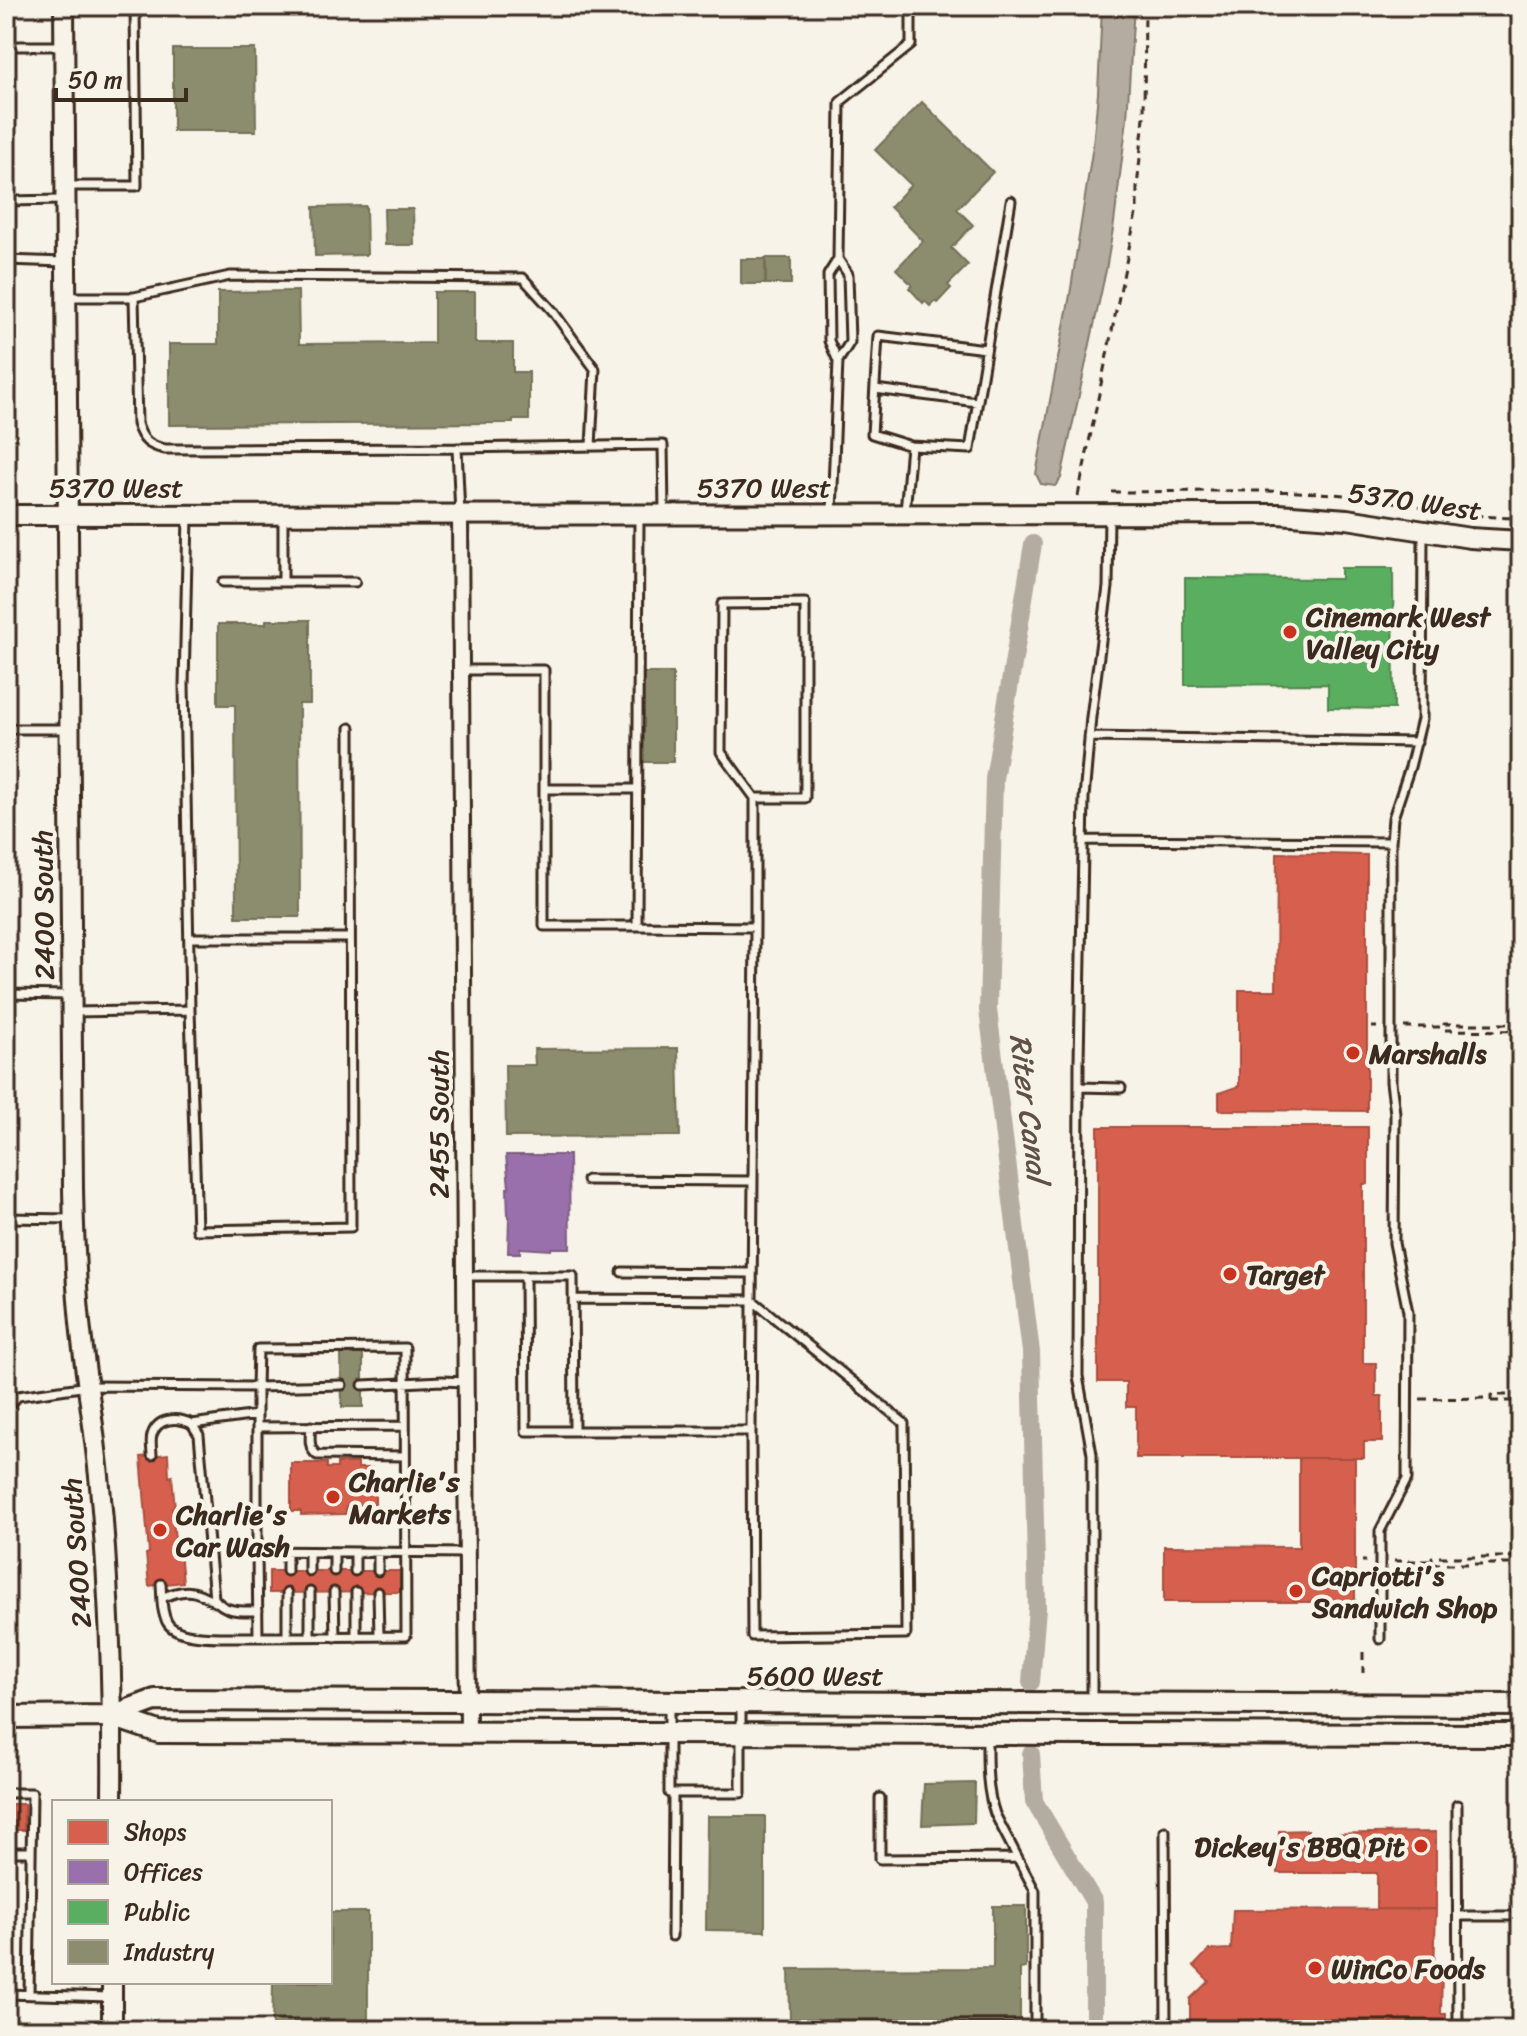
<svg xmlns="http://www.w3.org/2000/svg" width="1527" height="2036" font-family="Sriracha,sans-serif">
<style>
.water{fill:#b4aca0;stroke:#84786c;stroke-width:2}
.shops{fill:#d6604d;stroke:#a8503f;stroke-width:2}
.offices{fill:#9970ab;stroke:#7d5b81;stroke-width:2}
.public{fill:#5aae61;stroke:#51864d;stroke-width:2}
.industry{fill:#8c8c6e;stroke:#746f56;stroke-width:2}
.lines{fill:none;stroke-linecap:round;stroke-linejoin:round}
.canal{stroke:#b4aca0;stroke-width:18}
.service-casing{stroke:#3b2a1e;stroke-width:13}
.minor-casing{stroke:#3b2a1e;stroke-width:20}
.tertiary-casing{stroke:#3b2a1e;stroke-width:24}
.secondary-casing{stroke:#3b2a1e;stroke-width:26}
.path{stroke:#3b2a1e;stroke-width:3;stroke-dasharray:8 6;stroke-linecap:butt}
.service{stroke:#f7f3e8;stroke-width:7}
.minor{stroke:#f7f3e8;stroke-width:14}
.tertiary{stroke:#f7f3e8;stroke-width:18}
.secondary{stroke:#f7f3e8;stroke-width:20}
.poi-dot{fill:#c8321e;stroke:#f7f3e8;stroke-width:3}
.labels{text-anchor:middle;stroke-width:8;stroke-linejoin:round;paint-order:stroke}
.street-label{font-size:28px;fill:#3b2a1e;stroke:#f7f3e8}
.poi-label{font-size:28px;font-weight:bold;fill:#3b2a1e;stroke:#f7f3e8;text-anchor:start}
.water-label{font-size:30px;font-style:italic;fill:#5f5145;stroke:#f7f3e8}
</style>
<rect width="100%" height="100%" fill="#f7f3e8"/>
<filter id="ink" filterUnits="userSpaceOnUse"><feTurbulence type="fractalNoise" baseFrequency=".0125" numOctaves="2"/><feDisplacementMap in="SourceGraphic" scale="16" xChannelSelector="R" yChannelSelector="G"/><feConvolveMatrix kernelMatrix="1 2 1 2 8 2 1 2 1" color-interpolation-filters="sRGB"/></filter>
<g filter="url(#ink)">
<path class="water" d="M1102 6H1134L1127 119 1114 223 1106 270 1061 478 1055 486 1041 484 1036 474 1070 295 1093 145 1098 93Z"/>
<path class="shops" d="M1277 853 1367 855V1111L1219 1110V1093L1239 1086V990H1276Z
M1098 1127H1368V1184H1363V1363H1376V1396H1382V1442H1364V1458H1136V1407H1126V1382H1098Z
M168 1454 169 1477 172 1476 175 1508H172L176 1551H180L183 1582 149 1586 146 1554 149 1553 141 1457Z
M1299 1458H1355V1602H1164V1546L1299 1547Z
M291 1463H327V1468H337V1463H358V1468H372V1486H375V1510H350V1507H346V1514L301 1515V1511H291Z
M269 1571H400V1592L269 1593Z
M6 1804H24V1830H6Z
M1308 1830 1307 1834 1436 1832V1909H1377V1873H1278L1279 1831Z
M1436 1909 1434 1971 1442 1970 1441 2014H1446V2030H1190V1999L1209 1981 1194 1966 1209 1950 1231 1949 1233 1910Z"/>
<path class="offices" d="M506 1155H569L570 1248H551V1250L520 1248V1253H508L509 1217H508L507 1188H509Z"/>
<path class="public" d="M1341 568H1393L1394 709 1328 708V684L1185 685V578L1341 579Z"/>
<path class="industry" d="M173 49H255L256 131H173Z
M922 102 993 172 957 209 973 225 951 248 968 265 948 285 951 288 937 303 935 301 930 306 925 301 923 303 909 288 912 285 896 269 923 241 890 207 911 185 875 150Z
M366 206 367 255 315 256 314 207Z
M384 209H413L414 245H385Z
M766 258H791V284H766Z
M741 259H765V284H741Z
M298 291 299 344 434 343V292H475V343H513V372H529V420H513V423L169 425V344H218V292Z
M266 620H310V704H299L300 917H236L235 705H218V624H266Z
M640 673H673V762H640Z
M678 1048 680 1136 506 1137 505 1065H535L534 1049Z
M341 1354H363V1407H342Z
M975 1783 974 1823 922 1825 924 1784Z
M707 1816H765V1931L706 1930Z
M993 1906H1026V1968L1020 1969V2019L790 2020 789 1969 993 1968Z
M330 1912H368V2030H272L273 1982H330Z"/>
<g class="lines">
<path class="canal" d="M1031 1682 1037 1608 1031 1352 988 1010 994 779 1033 544
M1031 1754 1034 1801 1094 1902V2030"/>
<defs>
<path id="service" d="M6 46H62
M67 186H137L135 6
M6 201 63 200
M838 259 848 274 850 342 838 361
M6 260 64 262
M68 297H134L137 424C142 440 149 446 165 449L457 448
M134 297 230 276 523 278 552 310 595 369 591 446
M875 389 977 402
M911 446 872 434 878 336 986 349
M832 512 838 361 829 341 828 275 838 259 840 102 911 45V6
M905 512 911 446 970 449 1011 201
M460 515 457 448 663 445 664 512
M188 516 184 685 190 1010
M223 582H283V517
M283 582H355
M461 670H544V926H637
M6 729H67
M1089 737 1417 742
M544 789H638
M1084 840 1391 842
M755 927V798H805V603L722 604 721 752 755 798
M189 938H350
M6 994 69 995
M74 1012 190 1010 197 1230 351 1227 350 728
M1079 1087 1121 1088
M587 1180 753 1181
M6 1218 72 1219
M622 1272 752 1273
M465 1276H573L574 1431H751L755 927 637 926 639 517
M525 1276 526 1431H574
M574 1299 752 1300 904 1423 906 1634 752 1636 751 1431
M363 1385 442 1381 465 1382
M6 1409 18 1396 88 1386 257 1387V1551L467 1553
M192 1424 257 1415
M311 1426C310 1437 308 1448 317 1455L405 1456
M257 1427 405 1426
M152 1455C152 1449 150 1441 152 1435 158 1417 177 1417 192 1424L199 1435 214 1598C225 1613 241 1611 258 1611
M257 1551 258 1637 406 1636 405 1348 258 1349 257 1387 342 1385
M309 1552V1571
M334 1552V1571
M355 1552V1571
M378 1552V1571
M287 1571V1551
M161 1584C162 1596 161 1611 167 1622 177 1642 237 1636 258 1637
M310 1592V1636
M334 1592 335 1637
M356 1592V1637
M378 1592 379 1636
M287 1593V1636
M162 1598C184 1588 195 1589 215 1602
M1380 1639V1531L1407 1479 1408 1312 1394 1243 1395 1113 1391 1082V842L1393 818 1410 767 1422 719 1423 533
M1092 1702V1454L1078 1376 1079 1061 1084 798 1091 717 1108 587 1109 515
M669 1705V1793H741V1705
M987 1735C987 1762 986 1788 995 1814L1035 1891V2030
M6 1793H32L29 1994
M880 1798V1859L1018 1858
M1457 1805 1458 2030
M6 1830 8 1852
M1165 1831 1166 2030
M6 1852H31
M1458 1916H1521
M672 1936 673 1793
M6 1994 110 1997
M791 2030V2028H1035"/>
<path id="minor" d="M460 515 468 1732"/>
<path id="tertiary" d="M64 6 73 1189C74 1240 76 1291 82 1341 88 1393 97 1446 101 1498 110 1599 113 1701 112 1802
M6 515 1278 514 1347 519 1470 538 1521 541
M112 2030V1982"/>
<path id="secondary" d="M112 1716 155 1700 1521 1705
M6 1717 112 1716 159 1732 1521 1735"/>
</defs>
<use href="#service" class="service-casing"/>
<use href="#minor" class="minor-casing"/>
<use href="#tertiary" class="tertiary-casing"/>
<use href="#secondary" class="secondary-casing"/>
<path class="path" d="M1112 492C1189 492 1268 488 1345 495 1404 501 1461 518 1521 518
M1078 496 1137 209V188L1144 117 1145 6
M1521 1024H1444V1030L1521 1031
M1372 1027H1377
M1404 1027H1444
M1420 1399 1491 1398
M1491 1401V1395H1521
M1491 1401H1521
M1362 1561H1366
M1394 1561H1432
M1432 1564V1557H1521
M1432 1564H1521
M1363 1652V1673"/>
<use href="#service" class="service"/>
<use href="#minor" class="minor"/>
<use href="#tertiary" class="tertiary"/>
<use href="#secondary" class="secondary"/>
</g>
</g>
<g class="poi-dot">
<circle cx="1290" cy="632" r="8"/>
<circle cx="1353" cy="1053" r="8"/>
<circle cx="1230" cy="1274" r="8"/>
<circle cx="333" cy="1497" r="8"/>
<circle cx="160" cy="1530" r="8"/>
<circle cx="1296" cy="1591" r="8"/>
<circle cx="1421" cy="1846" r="8"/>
<circle cx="1315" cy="1968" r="8"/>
</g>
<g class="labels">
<g class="street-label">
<text x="116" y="497">5370 West</text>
<text x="764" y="497">5370 West</text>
<text transform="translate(1415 501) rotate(8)" y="10">5370 West</text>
<text transform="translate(43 905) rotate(-91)" y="10">2400 South</text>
<text transform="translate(438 1124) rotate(-90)" y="10">2455 South</text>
<text transform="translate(76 1553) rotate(-94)" y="10">2400 South</text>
<text x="815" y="1685">5600 West</text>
</g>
<g class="poi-label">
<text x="1306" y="626">Cinemark West<tspan x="1306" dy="32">Valley City</tspan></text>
<text x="1369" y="1063">Marshalls</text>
<text x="1246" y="1284">Target</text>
<text x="349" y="1491">Charlie's<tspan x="349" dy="32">Markets</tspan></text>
<text x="176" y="1524">Charlie's<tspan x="176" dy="32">Car Wash</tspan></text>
<text x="1312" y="1585">Capriotti's<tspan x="1312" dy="32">Sandwich Shop</tspan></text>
<text x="1405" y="1856" text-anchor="end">Dickey's BBQ Pit</text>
<text x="1331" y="1978">WinCo Foods</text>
</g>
<g class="water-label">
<text transform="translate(1029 1108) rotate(83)" y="10">Riter Canal</text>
</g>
</g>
<rect width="1527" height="2036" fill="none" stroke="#f7f3e8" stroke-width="32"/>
<rect x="16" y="16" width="1495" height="2004" fill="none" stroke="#3b2a1e" stroke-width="3" filter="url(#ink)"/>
<rect x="52" y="1800" width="280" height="184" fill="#f7f3e8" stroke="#aca397" stroke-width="2"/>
<rect x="68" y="1820" width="40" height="24" fill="#d6604d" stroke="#aca397" stroke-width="2"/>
<text x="124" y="1840" font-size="24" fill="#3b2a1e">Shops</text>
<rect x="68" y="1860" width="40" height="24" fill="#9970ab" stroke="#aca397" stroke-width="2"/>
<text x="124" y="1880" font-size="24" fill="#3b2a1e">Offices</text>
<rect x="68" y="1900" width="40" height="24" fill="#5aae61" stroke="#aca397" stroke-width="2"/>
<text x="124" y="1920" font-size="24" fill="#3b2a1e">Public</text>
<rect x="68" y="1940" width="40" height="24" fill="#8c8c6e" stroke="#aca397" stroke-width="2"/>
<text x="124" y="1960" font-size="24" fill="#3b2a1e">Industry</text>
<path d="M56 88v12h130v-12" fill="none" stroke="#3b2a1e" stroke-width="4"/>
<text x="68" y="88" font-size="24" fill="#3b2a1e" stroke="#f7f3e8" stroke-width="6" paint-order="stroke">50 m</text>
</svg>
